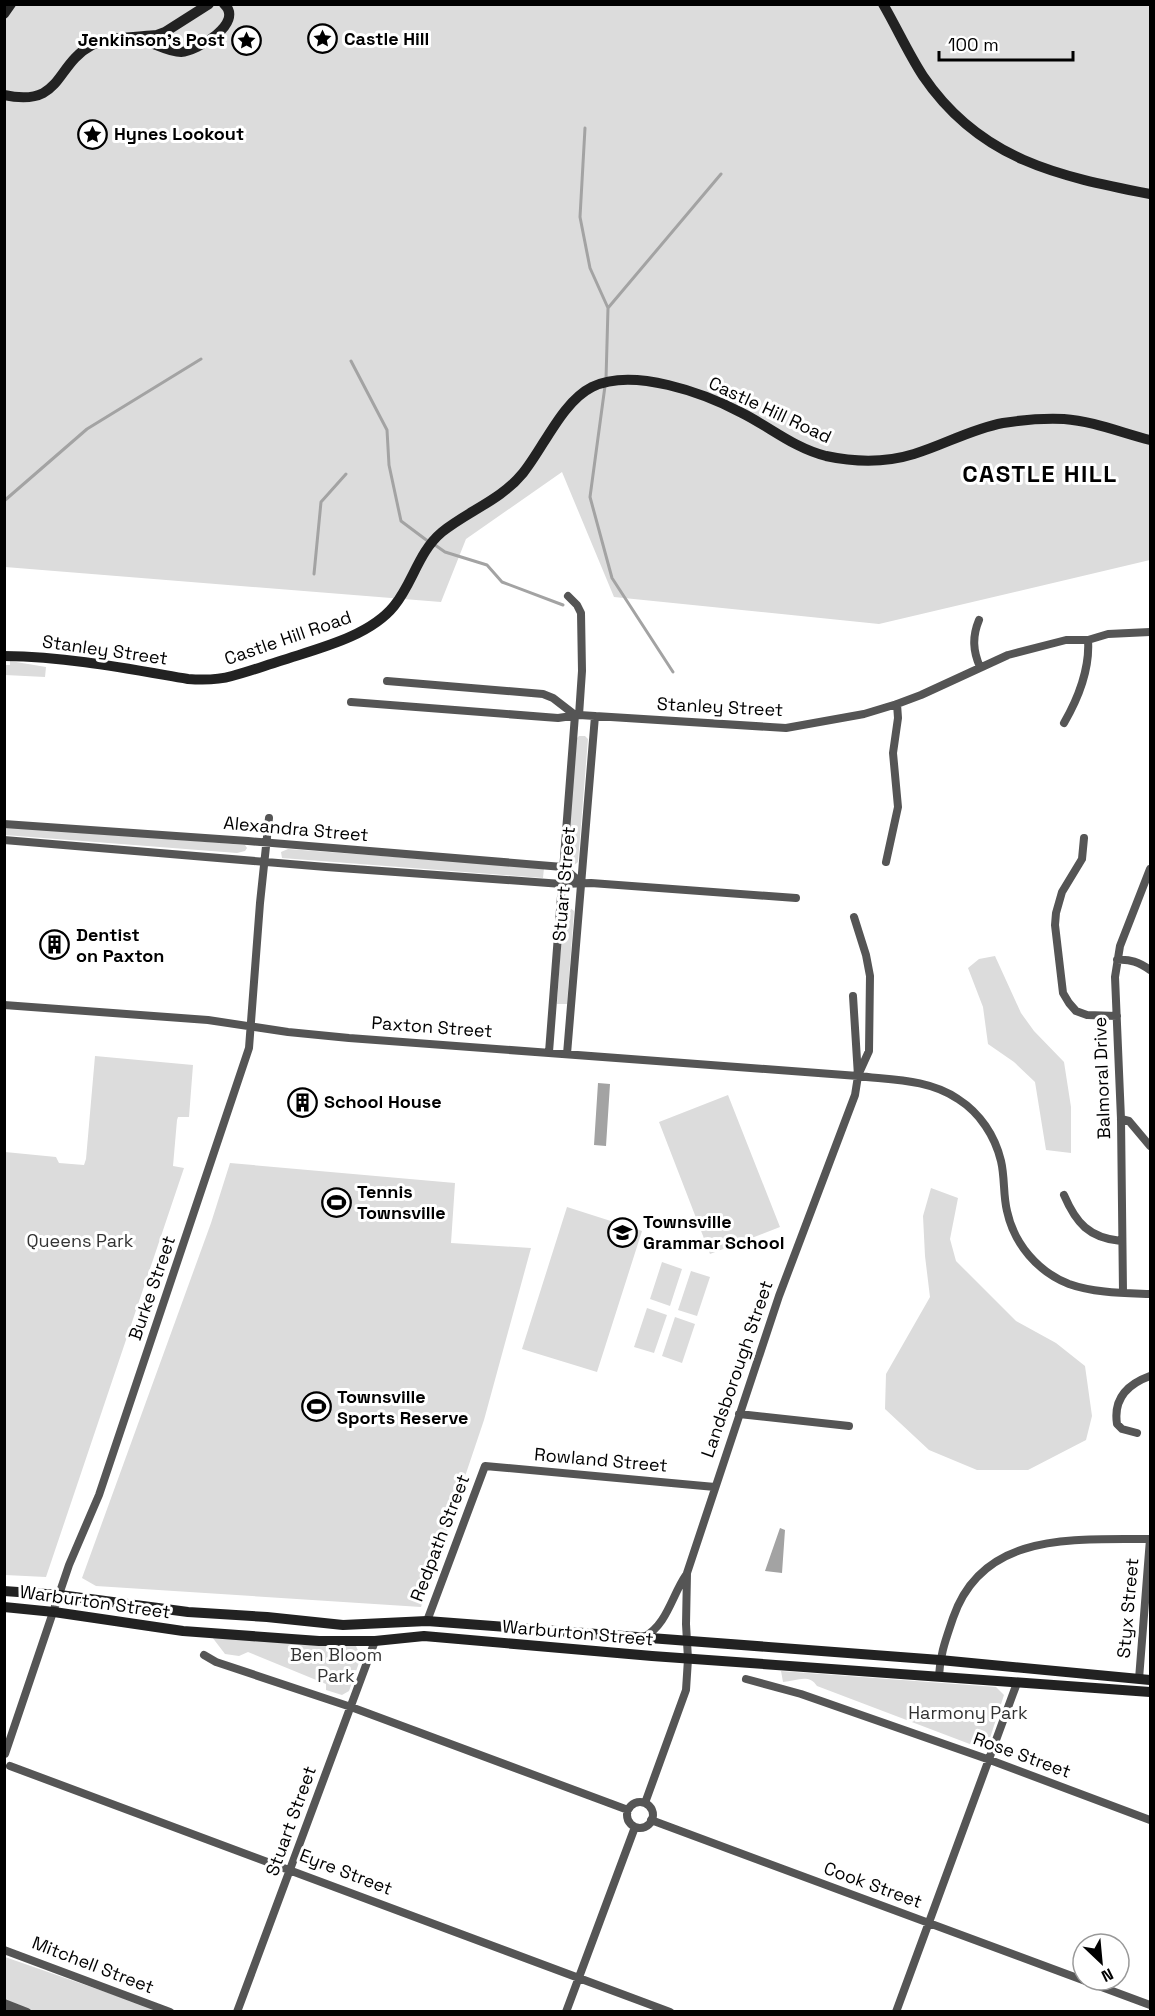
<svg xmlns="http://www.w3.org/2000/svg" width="1155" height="2016" font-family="'Space Grotesk',sans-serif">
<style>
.green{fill:#dcdcdc}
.water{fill:#a3a3a3}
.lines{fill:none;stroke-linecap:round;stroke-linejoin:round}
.stream{stroke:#a3a3a3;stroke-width:3}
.minor{stroke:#555;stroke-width:8}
.secondary{stroke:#222;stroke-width:10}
.labels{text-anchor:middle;stroke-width:6;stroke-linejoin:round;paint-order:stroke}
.poi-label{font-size:18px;font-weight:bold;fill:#000;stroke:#fff;text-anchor:start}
.street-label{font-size:18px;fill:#000;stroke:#fff}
.park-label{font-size:18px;fill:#333;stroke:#fff}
.district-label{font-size:24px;font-weight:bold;letter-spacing:1.5px;fill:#000;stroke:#fff}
</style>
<rect width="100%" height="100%" fill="#fff"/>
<path class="green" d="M4 5H1150V560L879 624 614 597 562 472 466 539 441 602 5 567Z
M10 661 46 667 45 677 5 675 4 665H10Z
M579 736H585L588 739 578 862 573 866 567 860 576 739Z
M4 826 245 845 247 848 245 851 237 853 5 835Z
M288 849 544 868 543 878 282 858 281 852Z
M569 907 574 911 567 1004H557L563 912Z
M995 956 1021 1013 1034 1031 1064 1062 1071 1107V1153L1046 1150 1035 1082 1014 1062 988 1044 983 1007 968 968 979 959Z
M95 1056 193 1065 189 1117H178L177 1120 173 1166 184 1168 46 1577 5 1575V1152L56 1157 59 1163 84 1165 86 1159Z
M728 1095 780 1227 710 1254 659 1122Z
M230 1163 455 1183 451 1243 531 1248 484 1420 421 1607 96 1586 82 1578 211 1223Z
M931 1188 958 1198 950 1239 956 1261 1016 1321 1056 1343 1085 1366 1092 1416 1086 1440 1028 1470H977L929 1450 885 1409 886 1374 930 1297 925 1256 923 1216Z
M567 1207 642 1231 597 1372 522 1349Z
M662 1262 682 1269 670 1306 650 1299Z
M691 1271 710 1277 697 1316 678 1310Z
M647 1308 667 1315 654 1353 634 1347Z
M675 1317 695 1324 682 1363 662 1356Z
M212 1637 356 1646 361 1657 349 1691 342 1695 326 1690V1684L248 1652 239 1656 225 1654Z
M781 1671 996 1687 1004 1695 989 1741 975 1746 817 1686C809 1673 796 1681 783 1682Z
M5 1957 160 2011H5Z"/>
<path class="water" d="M598 1083 610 1084 606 1146 594 1145Z
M780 1528 785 1530 782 1573 765 1571Z"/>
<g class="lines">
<path class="stream" d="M585 128 580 217 590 268 608 308 606 379
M608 308 721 174
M351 361 387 430 389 465 401 521 429 542
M605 386 590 497 612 578 673 672
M4 501 87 429 201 359
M435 545 445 552 487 565 502 582 563 605
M314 574 321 502 346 474"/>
<path class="minor" d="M568 596 577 605 581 613 582 671 579 715
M979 620C972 637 973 651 980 667
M387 681 543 694 553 698 575 715 549 1052
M351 702 558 718 579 715 786 728 864 714 897 704 921 695 1008 655 1066 640H1088L1108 634 1150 632
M1064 723C1078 699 1090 668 1088 640
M4 824 248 841 563 867 580 882
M1084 838 1082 859 1062 892 1056 913 1055 925 1063 993 1069 1003 1076 1011 1087 1015 1117 1016
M4 840 326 867 562 884 591 883 796 898
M886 862 898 807 893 753 898 718 897 704
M854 917 866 955 870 976 869 1051 859 1073
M1117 960C1130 959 1139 962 1150 970
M4 1005 208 1020 288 1032 349 1038 858 1076C892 1080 929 1079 958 1099 980 1113 995 1136 1001 1161 1005 1178 1003 1195 1007 1211 1014 1244 1038 1272 1069 1284 1094 1293 1125 1293 1150 1294
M567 1054 595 716
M1121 1119 1129 1121 1150 1146
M1064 1195C1076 1223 1089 1238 1121 1241
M1123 1292 1121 1119 1115 977 1120 946 1150 869
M739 1414 849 1426
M1137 1433 1122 1429 1117 1424C1113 1398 1128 1384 1150 1376
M427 1621 485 1466 715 1487
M644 1637C667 1625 672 1595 686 1575
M204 1655 216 1662 351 1707 628 1810
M939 1676C940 1654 946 1639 953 1618 983 1530 1076 1540 1150 1539L1139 1679
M746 1679 801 1694 990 1760 1150 1820
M5 1754 69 1565 99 1495 249 1048 260 903 269 818
M10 1766 670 2012
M627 1815a13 13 0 1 1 26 0a13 13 0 1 1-26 0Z
M645 1803 686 1690 688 1659 686 1624 687 1573 779 1296 855 1095 858 1076 853 996
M651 1820 1150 2005
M4 1950 170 2012
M4 2003 27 2012
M4 2010 10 2012
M237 2012 375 1641
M566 2012 635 1827
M896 2012 1017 1683"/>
<path class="secondary" d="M883 4C897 28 908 53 923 76 980 160 1058 176 1150 194
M4 14 11 4
M140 40C154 42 167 52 181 52 197 51 245 23 224 4
M4 95C63 108 54 65 92 45 108 37 139 37 157 35L165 32 209 4
M4 656C70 657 124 668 188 679 202 680 218 680 232 676 248 672 264 666 280 661 316 649 369 637 394 606 413 583 418 552 442 532 468 511 501 500 523 473 544 447 562 402 592 387 633 367 704 393 742 413 770 427 794 448 826 456 854 462 885 463 914 454 944 445 971 429 1003 423 1022 420 1044 418 1064 419 1093 421 1122 433 1150 440
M4 1591 60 1595 188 1612 267 1617 343 1625 427 1621 940 1660 1150 1680
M4 1607 54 1612 183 1631 319 1641H375L424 1636 652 1656 1150 1692"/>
</g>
<defs>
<symbol id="sight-ring" viewBox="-11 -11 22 22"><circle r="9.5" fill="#fff" stroke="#000" stroke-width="1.5"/><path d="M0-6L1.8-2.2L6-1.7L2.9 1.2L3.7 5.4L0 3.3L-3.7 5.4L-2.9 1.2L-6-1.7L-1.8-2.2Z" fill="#000"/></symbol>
<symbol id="building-ring" viewBox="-11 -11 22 22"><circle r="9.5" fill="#fff" stroke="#000" stroke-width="1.5"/><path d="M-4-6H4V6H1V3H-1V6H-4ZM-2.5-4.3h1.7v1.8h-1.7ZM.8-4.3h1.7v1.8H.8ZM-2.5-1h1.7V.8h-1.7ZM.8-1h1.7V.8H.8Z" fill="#000"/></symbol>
<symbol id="stadium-ring" viewBox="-11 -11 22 22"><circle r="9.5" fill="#fff" stroke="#000" stroke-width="1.5"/><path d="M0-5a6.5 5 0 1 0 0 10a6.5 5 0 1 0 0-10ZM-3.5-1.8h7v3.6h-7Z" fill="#000"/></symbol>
<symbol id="school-ring" viewBox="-11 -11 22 22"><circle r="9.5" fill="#fff" stroke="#000" stroke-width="1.5"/><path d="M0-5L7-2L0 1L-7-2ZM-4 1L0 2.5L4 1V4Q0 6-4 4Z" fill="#000"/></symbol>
</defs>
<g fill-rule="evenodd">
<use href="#sight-ring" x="306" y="22" width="33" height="33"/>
<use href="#sight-ring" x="230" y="24" width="33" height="33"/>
<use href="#sight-ring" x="76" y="118" width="33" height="33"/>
<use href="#building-ring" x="38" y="928" width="33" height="33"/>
<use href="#building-ring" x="286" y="1086" width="33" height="33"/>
<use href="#stadium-ring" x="320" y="1186" width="33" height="33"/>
<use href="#school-ring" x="606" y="1216" width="33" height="33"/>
<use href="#stadium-ring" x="300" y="1390" width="33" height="33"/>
</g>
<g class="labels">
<g class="poi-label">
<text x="344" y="45">Castle Hill</text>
<text x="225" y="46" text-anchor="end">Jenkinson's Post</text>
<text x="114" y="140">Hynes Lookout</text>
<text x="76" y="941">Dentist<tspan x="76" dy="21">on Paxton</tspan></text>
<text x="324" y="1108">School House</text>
<text x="357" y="1198">Tennis<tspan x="357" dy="21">Townsville</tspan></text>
<text x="643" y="1228">Townsville<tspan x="643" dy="21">Grammar School</tspan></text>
<text x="337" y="1403">Townsville<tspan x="337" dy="21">Sports Reserve</tspan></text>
</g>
<g class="street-label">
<text transform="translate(770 410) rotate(25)" y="6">Castle Hill Road</text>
<text transform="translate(288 638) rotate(-19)" y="6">Castle Hill Road</text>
<text transform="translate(105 650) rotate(8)" y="6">Stanley Street</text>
<text transform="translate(720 707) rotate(3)" y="6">Stanley Street</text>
<text transform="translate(296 829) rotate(5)" y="6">Alexandra Street</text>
<text transform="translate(564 884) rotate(-85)" y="6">Stuart Street</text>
<text transform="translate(432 1027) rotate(4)" y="6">Paxton Street</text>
<text transform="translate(1102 1078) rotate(-92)" y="6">Balmoral Drive</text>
<text transform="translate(152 1288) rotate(-71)" y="6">Burke Street</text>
<text transform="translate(737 1369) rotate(-71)" y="6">Landsborough Street</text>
<text transform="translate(601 1460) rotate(5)" y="6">Rowland Street</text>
<text transform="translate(440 1538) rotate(-69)" y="6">Redpath Street</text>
<text transform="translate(95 1602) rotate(8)" y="6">Warburton Street</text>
<text transform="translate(1128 1608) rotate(-85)" y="6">Styx Street</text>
<text transform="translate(578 1633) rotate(5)" y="6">Warburton Street</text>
<text transform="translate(1022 1755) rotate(20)" y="6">Rose Street</text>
<text transform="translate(291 1821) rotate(-70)" y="6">Stuart Street</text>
<text transform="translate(346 1872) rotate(21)" y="6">Eyre Street</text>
<text transform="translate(873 1885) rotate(20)" y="6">Cook Street</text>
<text transform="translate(93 1965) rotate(21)" y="6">Mitchell Street</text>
</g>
<g class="park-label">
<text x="80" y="1247">Queens Park</text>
<text x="336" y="1661">Ben Bloom<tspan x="336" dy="21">Park</tspan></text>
<text x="968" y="1719">Harmony Park</text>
</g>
<g class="district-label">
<text x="1040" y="482">CASTLE HILL</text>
</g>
</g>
<rect width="1155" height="2016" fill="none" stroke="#000000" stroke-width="12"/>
<g transform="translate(1101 1962) rotate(154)"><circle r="28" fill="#ffffff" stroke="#999999" stroke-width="1.5"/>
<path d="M0-4.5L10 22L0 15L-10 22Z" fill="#000000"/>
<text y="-9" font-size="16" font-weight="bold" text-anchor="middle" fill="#000000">N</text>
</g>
<path d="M939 51v9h134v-9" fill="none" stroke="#000000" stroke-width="3"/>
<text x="948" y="51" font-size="18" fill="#000000" stroke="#ffffff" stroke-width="4.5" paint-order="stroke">100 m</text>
</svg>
